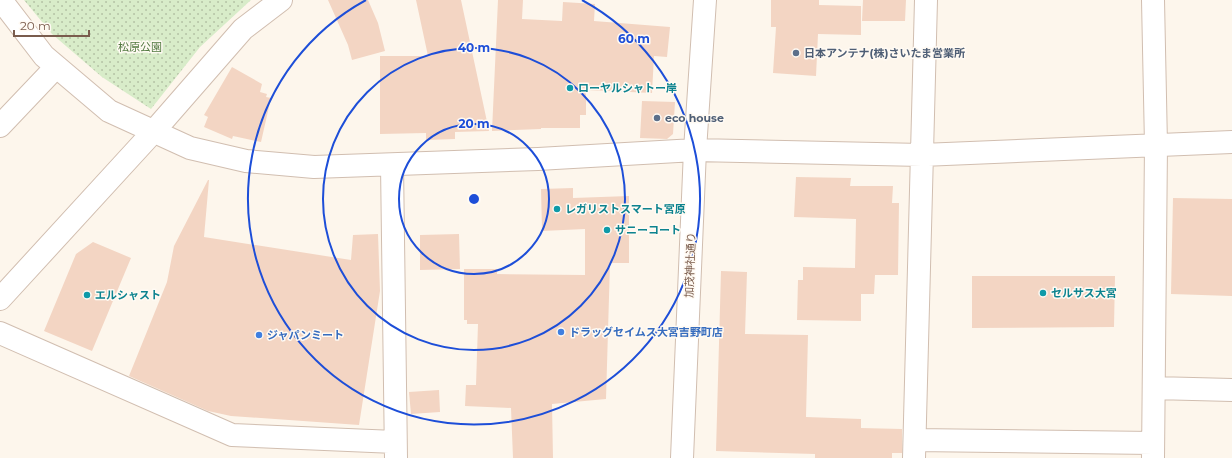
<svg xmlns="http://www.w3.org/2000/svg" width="1232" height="458" font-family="Montserrat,'Noto Sans JP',sans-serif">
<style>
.grass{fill:url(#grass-dots)}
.building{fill:#f3d5c3}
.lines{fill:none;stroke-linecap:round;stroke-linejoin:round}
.minor-casing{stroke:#d1beb0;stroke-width:24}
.minor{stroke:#fff;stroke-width:22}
.ring{fill:none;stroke:#1d4ed8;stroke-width:2}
.service-dot{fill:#5c6f8a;stroke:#fffaf3;stroke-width:1.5}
.culture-dot{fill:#0f9aa8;stroke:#fffaf3;stroke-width:1.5}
.shop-dot{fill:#3f7fe0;stroke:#fffaf3;stroke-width:1.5}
.labels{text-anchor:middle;stroke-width:3;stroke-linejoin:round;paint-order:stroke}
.park-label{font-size:11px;fill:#537a41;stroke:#fffaf3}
.service-label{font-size:11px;font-weight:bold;fill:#4e5e75;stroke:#fffaf3;text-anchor:start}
.culture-label{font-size:11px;font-weight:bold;fill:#0d838f;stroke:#fffaf3;text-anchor:start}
.street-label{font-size:11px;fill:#7a5c4d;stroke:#fffaf3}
.shop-label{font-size:11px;font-weight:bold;fill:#366cbe;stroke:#fffaf3;text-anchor:start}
.centre{fill:#1d4ed8;stroke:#fffaf3;stroke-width:2}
.ring-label{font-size:12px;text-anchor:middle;font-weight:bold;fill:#1d4ed8;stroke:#fffaf3;stroke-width:3;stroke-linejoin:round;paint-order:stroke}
</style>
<defs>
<pattern id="grass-dots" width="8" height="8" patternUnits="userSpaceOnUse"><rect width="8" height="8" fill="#d8ecc9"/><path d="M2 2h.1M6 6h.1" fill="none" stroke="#b4c2a5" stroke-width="1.8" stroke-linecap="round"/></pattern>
</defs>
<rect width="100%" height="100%" fill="#fdf6ec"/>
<path class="grass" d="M24 0H251L200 47 151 109 102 77 52 34Z"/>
<path class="building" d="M328 0H368L378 23 385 51 352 60 348 45Z
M416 0H461L489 131 455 132V139L426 140V133L380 134V56H428Z
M498 0H523L522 19 562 21 563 2 595 4 594 21 670 27 667 57 654 56 652 93 586 90V115H580V128H541V129L492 131Z
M771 0H819V5L861 6V35L818 34 816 76 773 73 776 27H771Z
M863 0H906L905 21H862Z
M232 67 262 84 260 92 267 94 266 97 271 98 261 142 233 136 232 139 204 127 208 117 204 115Z
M642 101 675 102 673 134 667 139 640 138Z
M796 177 851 178 850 186H893L892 203H899L898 275H875L874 294H861V321L797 320 798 280H803V267L855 268 856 219 794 217Z
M208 180H209L204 237 351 260 353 235 378 234 380 291 359 425 231 416 208 411 129 376 167 282 174 246Z
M573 188V198L629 196V263H610L606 399 552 404 553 458H513L511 408 465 406 466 385H476L478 324H467V320H464V269H497V274L585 275V229L542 231 541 189Z
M1173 198 1232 199V296L1171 294Z
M459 234 460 269 420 270V235Z
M93 242 131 258 92 351 44 331 76 254Z
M721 271 747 272 745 334 808 335 806 417 861 419V428L902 429V453H892V458H815V454L716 451Z
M972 276H1115L1114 327 972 328Z
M439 390 440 412 411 414 409 392Z"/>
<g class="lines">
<defs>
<path id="minor" d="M1 0 44 56 109 111 190 148 246 161 314 167 538 159 695 150 922 155 1232 142
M1153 0 1156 145 1153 458
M0 126 56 67
M392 165 396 458
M0 299 154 131 243 29 281 0
M0 333 232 435 395 442
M1154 388 1232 390
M915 440 1153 443
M682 458 695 150 705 0
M914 458 926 0"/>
</defs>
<use href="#minor" class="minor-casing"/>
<use href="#minor" class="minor"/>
</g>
<g class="ring">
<circle cx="474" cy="199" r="75"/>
<circle cx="474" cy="199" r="151"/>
<path d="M582 0A226 226 0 1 1 366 0"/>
</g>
<g class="service-dot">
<circle cx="796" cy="53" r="4"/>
<circle cx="657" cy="118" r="4"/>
</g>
<g class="culture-dot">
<circle cx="570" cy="88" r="4"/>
<circle cx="557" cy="209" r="4"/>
<circle cx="607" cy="230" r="4"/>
<circle cx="1043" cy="293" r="4"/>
<circle cx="87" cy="295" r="4"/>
</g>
<g class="shop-dot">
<circle cx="561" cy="332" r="4"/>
<circle cx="259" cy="335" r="4"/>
</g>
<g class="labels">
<g class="park-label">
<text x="140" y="51">松原公園</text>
</g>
<g class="service-label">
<text x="804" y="57">日本アンテナ(株)さいたま営業所</text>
<text x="665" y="122">eco house</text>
</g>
<g class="culture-label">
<text x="578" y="92">ローヤルシャトー岸</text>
<text x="565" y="213">レガリストスマート宮原</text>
<text x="615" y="234">サニーコート</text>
<text x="1051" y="297">セルサス大宮</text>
<text x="95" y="299">エルシャスト</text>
</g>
<g class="street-label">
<text transform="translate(690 265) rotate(-88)" y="4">加茂神社通り</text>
</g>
<g class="shop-label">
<text x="569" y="336">ドラッグセイムス大宮吉野町店</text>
<text x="267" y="339">ジャパンミート</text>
</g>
</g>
<circle cx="474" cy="199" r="6" class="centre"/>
<g class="ring-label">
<text x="634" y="43">60 m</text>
<text x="474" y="52">40 m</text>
<text x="474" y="128">20 m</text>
</g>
<path d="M14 30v6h75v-6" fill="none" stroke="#7a5c4d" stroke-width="2"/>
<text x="20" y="30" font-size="12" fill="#7a5c4d" stroke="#fffaf3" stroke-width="3" paint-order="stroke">20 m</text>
</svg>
